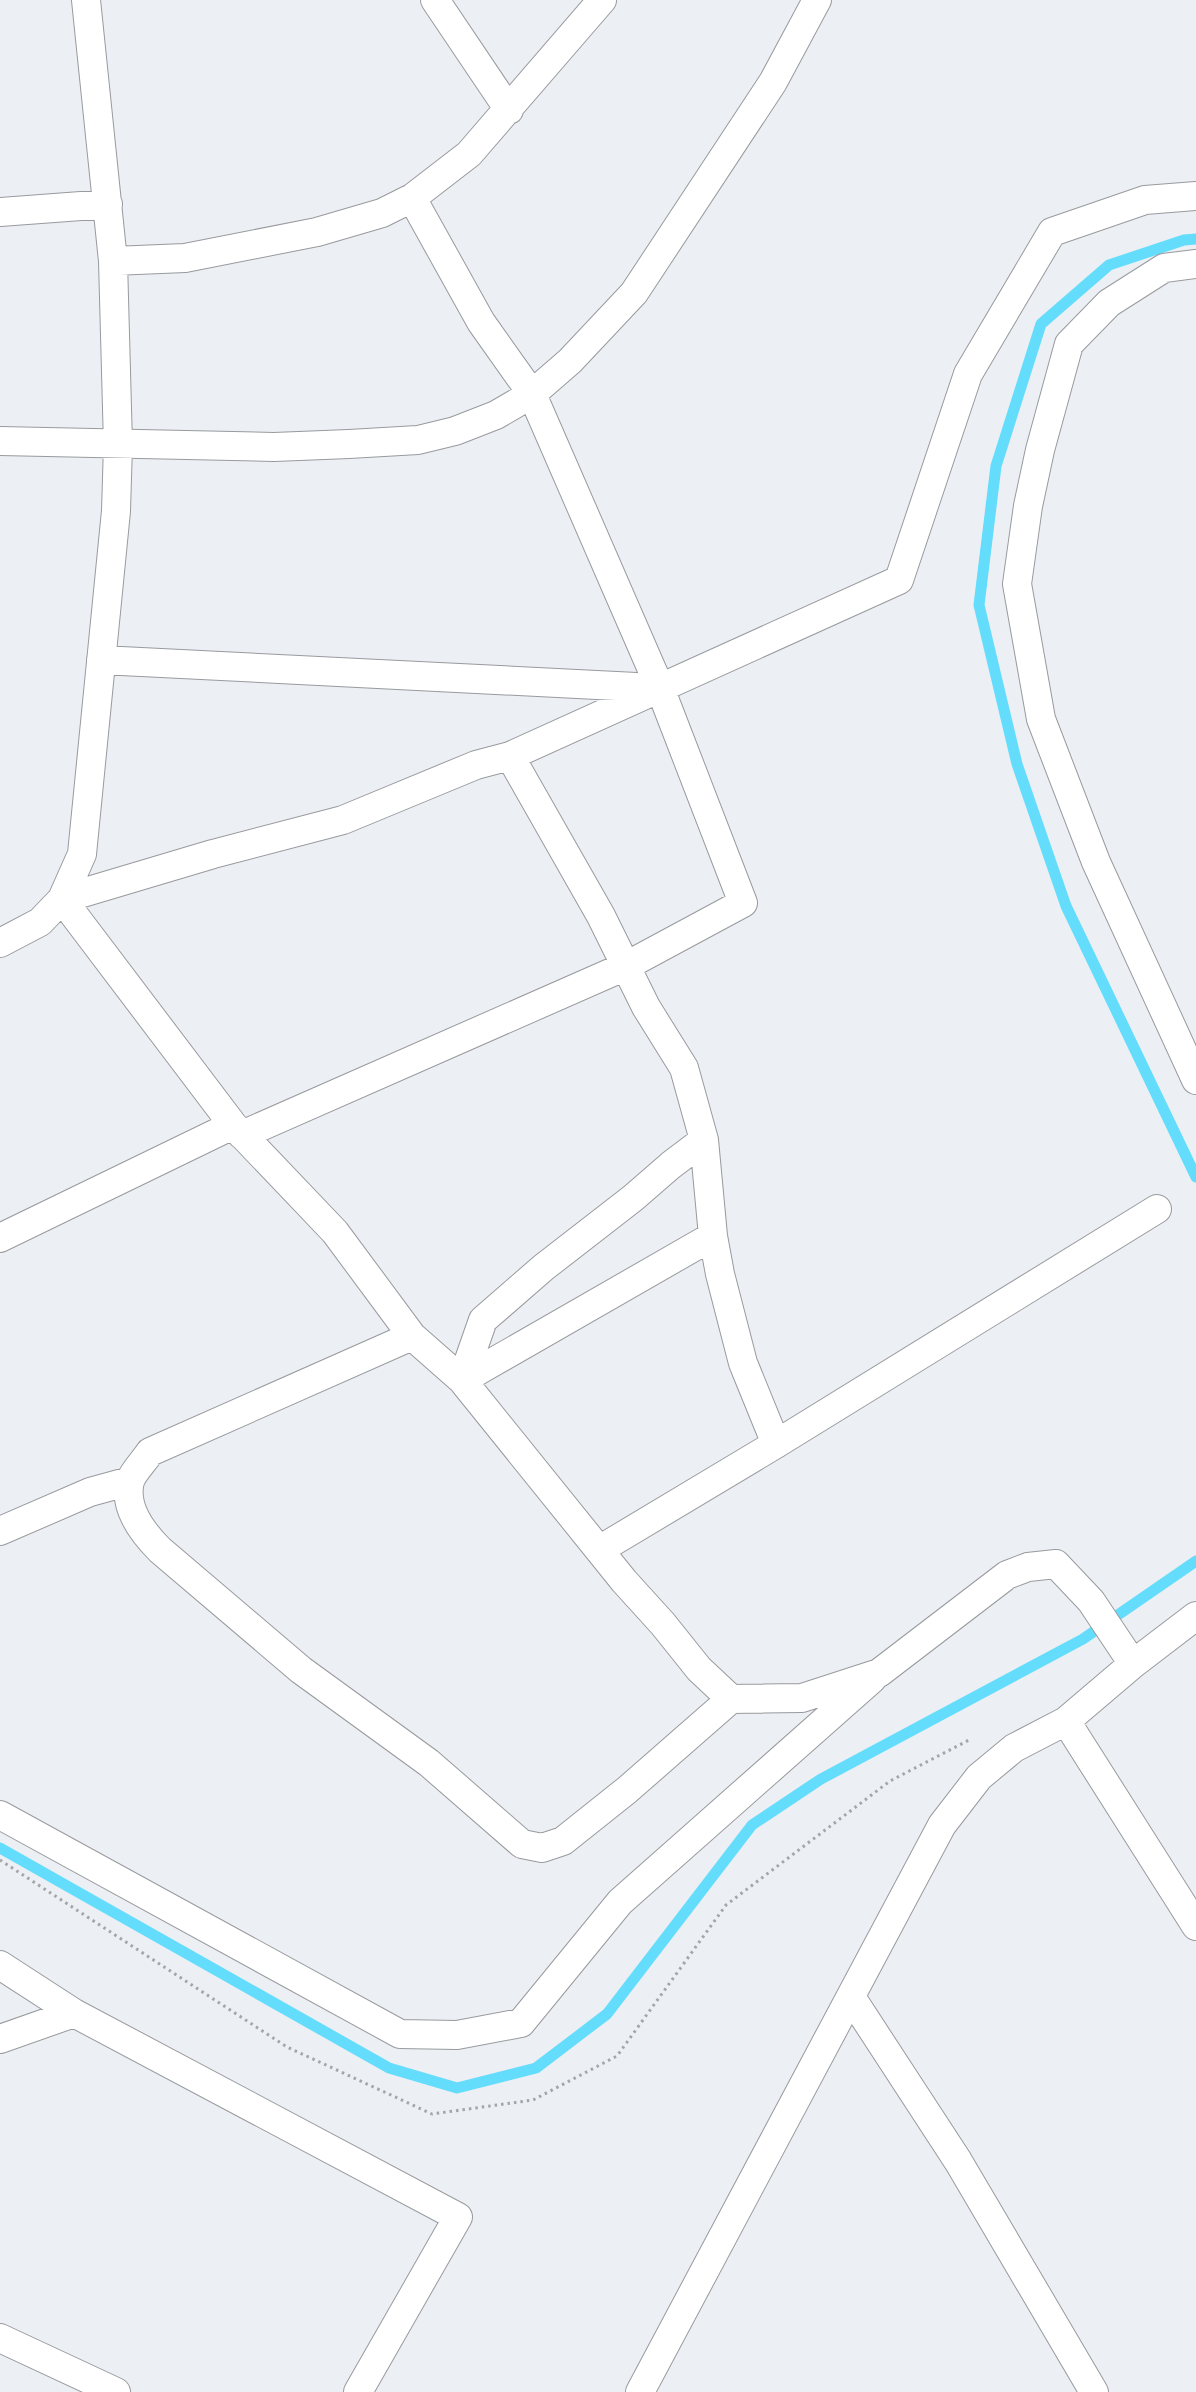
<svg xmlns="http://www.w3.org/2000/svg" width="1196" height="2392" font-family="'Playfair Display',serif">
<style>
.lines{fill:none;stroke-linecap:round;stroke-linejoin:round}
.stream{stroke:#64ddfc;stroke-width:11}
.minor-casing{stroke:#989a9e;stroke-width:30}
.path{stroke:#a3a5a8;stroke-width:3;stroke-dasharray:2.5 4;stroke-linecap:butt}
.minor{stroke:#fff;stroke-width:28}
</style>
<rect width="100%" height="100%" fill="#eceff3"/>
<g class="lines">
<path class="stream" d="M1196 239 1184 240 1109 265 1041 324 996 466 979 605 1017 764 1066 906 1196 1177
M0 1848 389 2068 457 2088 536 2068 607 2014 752 1825 821 1779 1083 1639 1196 1561"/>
<defs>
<path id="minor" d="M435 0 509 110
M0 212 108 204
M113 261 185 258 317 232 382 213 412 198 469 154 602 0
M1196 264 1164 268 1109 303 1069 344 1040 450 1028 506 1017 584 1041 719 1096 862 1196 1080
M0 441 274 447 349 444 418 440 455 431 496 415 532 394 570 361 634 293 773 82 817 0
M101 660 656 688
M510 756 601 916 646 1007 684 1068 704 1140 713 1236 720 1274 743 1363 776 1444
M0 943 40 922 62 899 82 854 116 511 118 445 113 261 86 0
M242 1135 626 966 743 903 660 688 532 394 481 322 412 198
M0 1238 233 1125
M412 1336 150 1452C145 1460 133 1472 130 1481 123 1508 143 1533 160 1550L301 1670 429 1763 522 1844 542 1848 563 1841 627 1790 731 1699
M462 1380 483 1320 544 1267 633 1198 671 1165 704 1140
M462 1380 713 1236
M0 1531 90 1492 130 1481
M599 1550 776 1444 1157 1209
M1133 1664 1091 1601 1056 1564 1028 1567 1007 1575 879 1673 802 1698 731 1699 699 1669 663 1624 624 1581 462 1380 412 1336 335 1232 233 1125 62 899 213 854 343 820 476 765 510 756 899 580 968 374 1052 232 1145 200 1196 196
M1066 1721 1196 1926
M0 1815 400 2034 457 2035 521 2023 620 1902 872 1679
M0 1965 74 2013 458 2217 358 2392
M851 1997 958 2161 1094 2392
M0 2039 74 2013
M0 2338 116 2392
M640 2392 942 1825 979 1777 1014 1748 1066 1721 1133 1664 1196 1616"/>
</defs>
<use href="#minor" class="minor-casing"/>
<path class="path" d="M0 1860 287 2047 432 2114 533 2100 617 2056 726 1905 890 1781 969 1740"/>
<use href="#minor" class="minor"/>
</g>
</svg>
